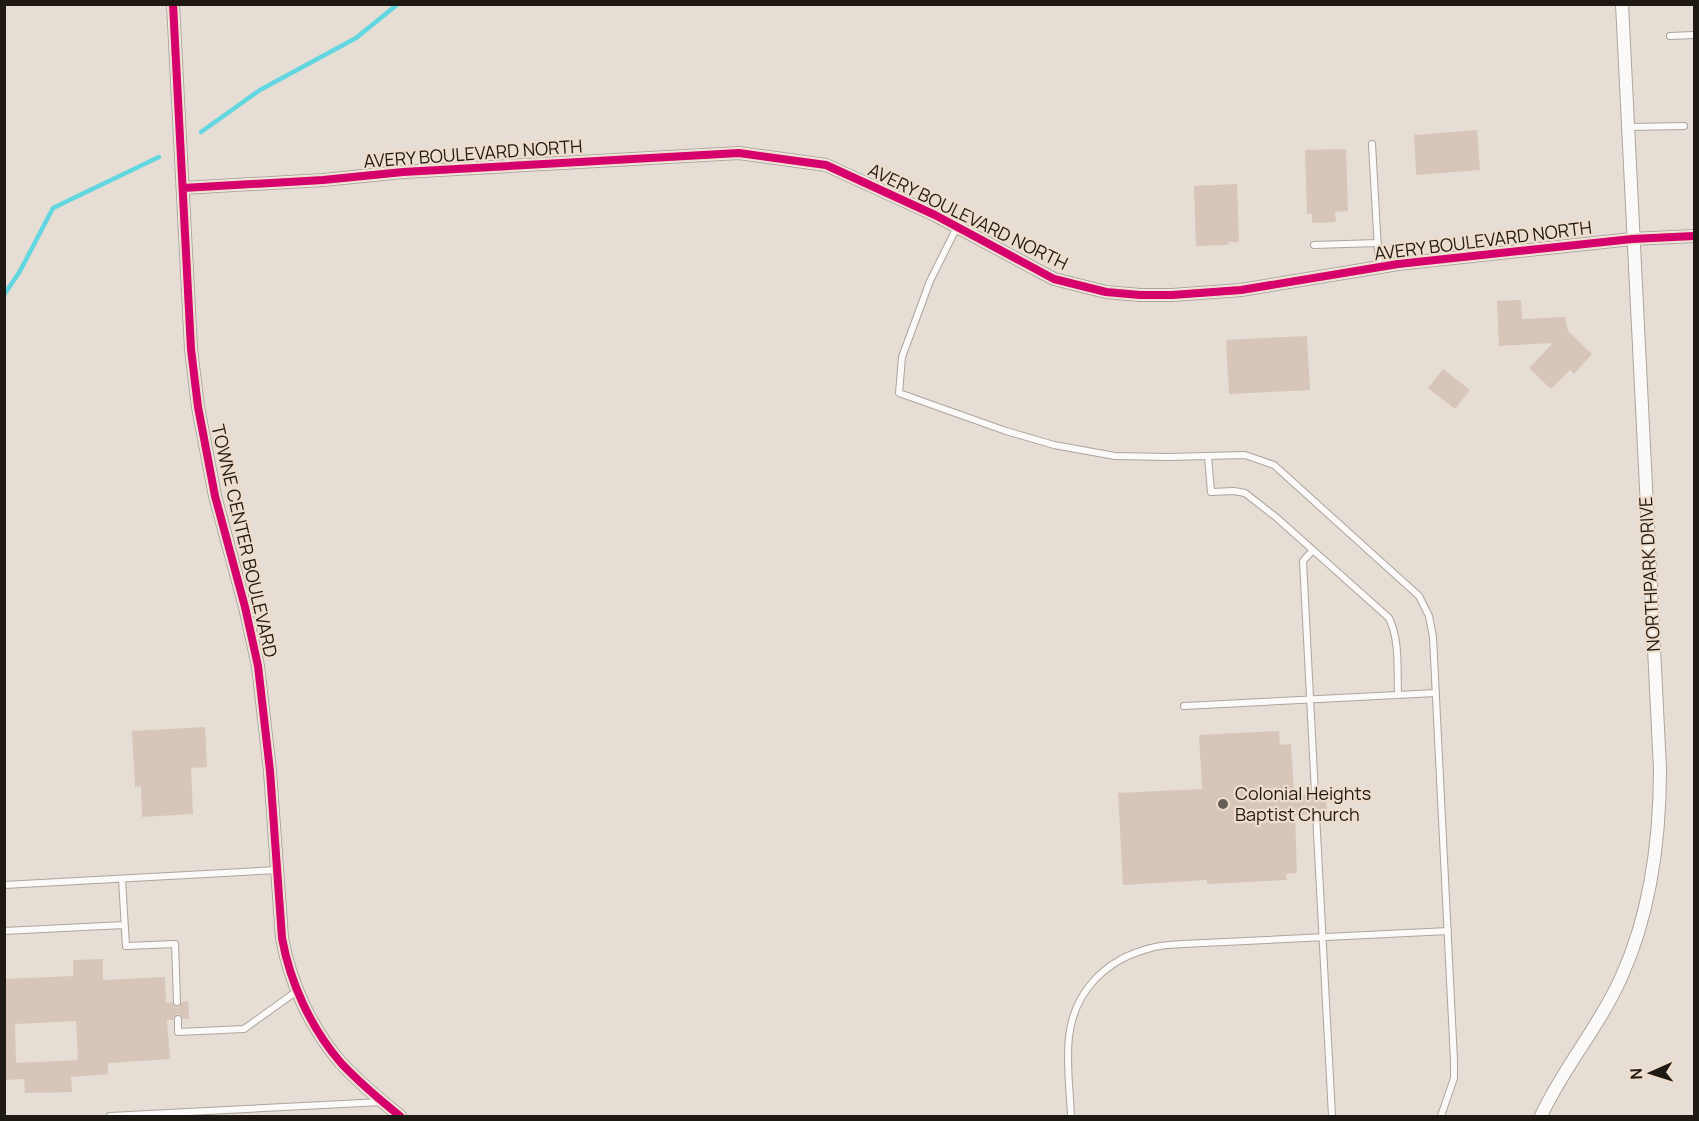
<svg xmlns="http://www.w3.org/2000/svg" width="1699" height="1121" font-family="Manrope,sans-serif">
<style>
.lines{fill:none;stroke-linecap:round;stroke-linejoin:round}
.stream{stroke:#62d7df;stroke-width:4.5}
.building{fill:#d7c5ba;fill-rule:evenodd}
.service-casing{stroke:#aca59e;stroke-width:8}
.minor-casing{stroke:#aca59e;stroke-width:14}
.service{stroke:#fbfaf9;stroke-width:6}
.minor{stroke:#fbfaf9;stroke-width:12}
.cycleway-casing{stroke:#edc;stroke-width:11}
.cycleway{stroke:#d6006c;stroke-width:8}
.poi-dot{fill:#655e57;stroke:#edc;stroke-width:2}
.labels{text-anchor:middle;stroke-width:4.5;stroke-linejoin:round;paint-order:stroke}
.street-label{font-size:18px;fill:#1f1913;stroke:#edc}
.poi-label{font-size:18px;fill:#1f1913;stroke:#edc;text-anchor:start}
</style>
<rect width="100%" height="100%" fill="#e6ddd4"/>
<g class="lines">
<path class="stream" d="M201 132 260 90 356 38 398 4
M4 295 20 271 53 208 159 157"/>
</g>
<path class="building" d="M1477 130 1480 170 1416 175 1414 135Z
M1346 149 1348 211 1335 212 1336 222 1312 223V214H1307L1305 150Z
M1237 184 1239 242H1229L1228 245 1196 246 1194 186Z
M1521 300 1522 319 1565 317 1568 331 1592 354 1574 374 1570 370 1551 389 1529 368 1553 343 1499 346 1497 301Z
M1307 336 1310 390 1229 394 1226 340Z
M1443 369 1470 390 1455 409 1428 388Z
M205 727 207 767 191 768 193 814 142 817 141 786 135 787 132 731Z
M1279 731 1280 745 1291 744 1294 794H1310L1315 799 1318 798 1320 794 1326 793 1327 813H1321L1319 810 1315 809 1311 814 1295 816 1297 873 1286 874 1287 880 1207 884V880L1123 885 1118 793 1202 789 1199 735Z
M103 959V980L165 977 166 1003 172 1002 174 1006 178 1007 182 1002 188 1001 189 1019H183L181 1015 177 1014 174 1016 173 1020H167L170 1059 108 1063V1074L71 1077 72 1092 25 1093 24 1079 4 1080V979L73 976V960ZM76 1021 78 1060 16 1063 15 1024Z"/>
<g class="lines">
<defs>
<path id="service" d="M1670 36 1694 35
M1628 127 1684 126
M1372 144 1379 267
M957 227 930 281 902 357 899 393 1006 431 1054 445 1115 456 1168 457 1245 455 1274 465 1419 596 1429 616 1433 637 1454 1061V1078L1441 1116
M1314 245 1378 243
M1208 456 1211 492 1234 491 1245 493 1277 518 1389 618C1400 641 1397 669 1398 694
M1312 551 1303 561 1315 794
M1184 706 1436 693
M1316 814 1332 1116
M122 879 126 946 175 944 177 1002
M4 885 278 870
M4 931 124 925
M178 1019V1032L244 1029 297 991
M110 1116 382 1102
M1071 1116C1070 1091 1066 1063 1069 1037 1074 991 1106 959 1151 948 1161 945 1172 945 1183 944L1448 931"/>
<path id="minor" d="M173 4 191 349 198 407 215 496 245 607 258 666 270 771 282 938C290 983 311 1028 341 1063 359 1082 380 1100 400 1116
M183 188 323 180 403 172 739 153 826 165 935 215 1054 279 1106 292 1140 295H1172L1241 290 1398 264 1632 239 1694 236
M1541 1116C1563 1068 1599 1027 1621 978 1651 912 1660 840 1660 769L1622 4"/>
</defs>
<use href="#service" class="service-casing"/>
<use href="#minor" class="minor-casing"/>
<use href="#service" class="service"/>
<use href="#minor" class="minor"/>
<defs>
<path id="cycleway" d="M173 4 191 349 198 407 215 496 245 607 258 666 270 771 282 938C290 983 311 1028 341 1063 359 1082 380 1100 400 1116
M183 188 323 180 403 172 739 153 826 165 935 215 1054 279 1106 292 1140 295H1172L1241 290 1398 264 1632 239 1694 236"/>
</defs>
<use href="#cycleway" class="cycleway-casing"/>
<use href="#cycleway" class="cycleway"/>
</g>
<circle class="poi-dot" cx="1223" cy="804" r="6"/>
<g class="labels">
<g class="street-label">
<text transform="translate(473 154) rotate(-4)" y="6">AVERY BOULEVARD NORTH</text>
<text transform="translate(968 217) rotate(26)" y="6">AVERY BOULEVARD NORTH</text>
<text transform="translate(1483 241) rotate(-7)" y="6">AVERY BOULEVARD NORTH</text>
<text transform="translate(244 541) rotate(77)" y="6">TOWNE CENTER BOULEVARD</text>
<text transform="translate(1650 574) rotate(-93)" y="6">NORTHPARK DRIVE</text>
</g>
<g class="poi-label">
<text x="1235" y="800">Colonial Heights<tspan x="1235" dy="21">Baptist Church</tspan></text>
</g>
</g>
<rect width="1699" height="1121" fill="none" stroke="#1f1913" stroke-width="12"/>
<g transform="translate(1651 1073) rotate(267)" stroke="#eeddcc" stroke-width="4.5" paint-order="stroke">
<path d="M0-4.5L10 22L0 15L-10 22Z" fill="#1f1913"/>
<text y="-9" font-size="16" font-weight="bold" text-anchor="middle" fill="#1f1913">N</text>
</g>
</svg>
